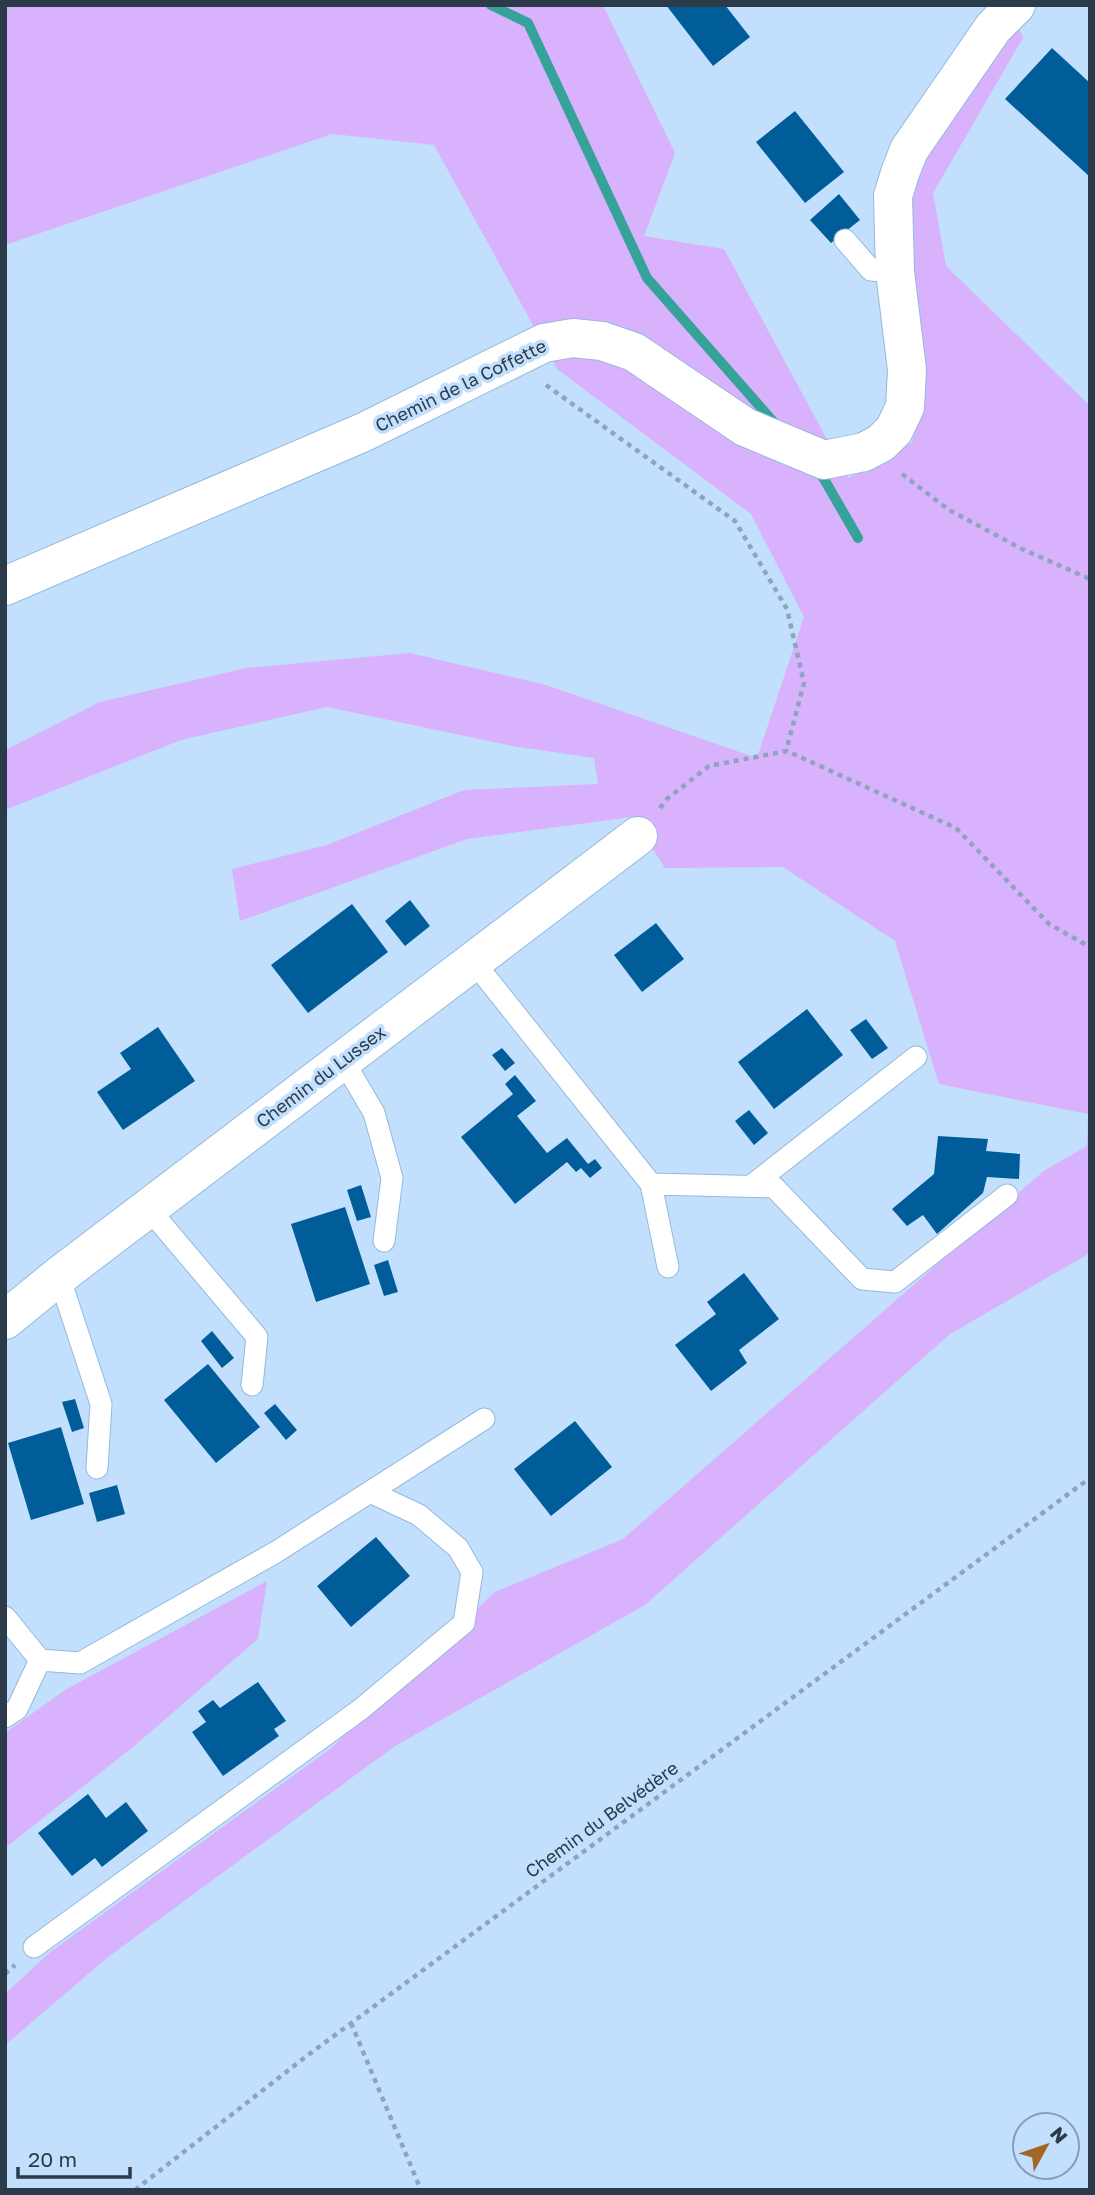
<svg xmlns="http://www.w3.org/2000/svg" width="1095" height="2195" font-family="'Golos Text',sans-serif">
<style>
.green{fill:#d8b2fd}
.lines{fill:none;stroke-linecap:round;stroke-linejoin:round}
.stream{stroke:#35a39a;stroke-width:10}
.building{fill:#005d9a}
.service-casing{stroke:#94b9dc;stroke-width:23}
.minor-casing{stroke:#94b9dc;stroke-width:40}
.path{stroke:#8ca4bc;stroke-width:4.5;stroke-dasharray:5 5;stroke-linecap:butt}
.service{stroke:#fff;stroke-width:21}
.minor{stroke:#fff;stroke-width:38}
.labels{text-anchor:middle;stroke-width:7;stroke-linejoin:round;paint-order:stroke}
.street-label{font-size:18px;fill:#2c3b49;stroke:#c2e0fd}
</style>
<rect width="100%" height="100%" fill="#c2e0fd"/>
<path class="green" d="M5 5H603L675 153 644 236 724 249 848 478 912 442 924 397 912 289 908 189 992 47 1018 26 1023 38 933 193 946 266 1090 406V1253L950 1334 645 1605 395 1746 108 1957 5 2045V1994L49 1953 330 1749 495 1592 623 1539 1045 1170 1087 1146 1088 1114 939 1084 895 941 783 867 665 868 632 817 467 839 240 921 232 869 327 845 464 790 598 784 594 758 512 746 327 707 181 740 5 810V750L100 702 246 668 410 653 546 685 757 758 804 617 751 514 557 369 434 145 332 134 5 245Z
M267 1581 258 1639 133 1747 5 1848V1733L65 1690Z"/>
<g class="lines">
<path class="stream" d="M491 5 528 23 647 278 777 426
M816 469 824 479 858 538"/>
</g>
<path class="building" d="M666 5H725L750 37 713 66Z
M1052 48 1090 83V177L1005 99Z
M795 111 844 172 805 203 756 142Z
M839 194 860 220 831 243 810 220Z
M410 900 430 926 405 946 385 921Z
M352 904 388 952 308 1013 271 965Z
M656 923 684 959 642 992 614 955Z
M807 1009 843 1055 774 1109 738 1062Z
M866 1019 888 1048 872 1059 850 1030Z
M158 1027 195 1081 123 1130 97 1092 131 1069 120 1053Z
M502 1048 515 1063 505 1071 492 1055Z
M515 1075 536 1101 517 1116 547 1153 567 1138 588 1164 595 1159 602 1168 590 1178 581 1168 576 1172 567 1162 515 1204 461 1137 513 1094 505 1084Z
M749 1110 768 1133 754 1145 735 1121Z
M938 1136 988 1139 986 1151 1020 1154 1019 1179 987 1177 983 1193 937 1234 923 1215 907 1226 892 1209 934 1174Z
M361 1185 371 1217 357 1221 347 1190Z
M345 1207 370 1284 316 1302 291 1224Z
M388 1260 398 1292 384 1296 374 1265Z
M744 1273 779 1319 739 1350 747 1363 711 1391 675 1345 716 1314 707 1302Z
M212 1331 234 1358 222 1368 201 1341Z
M208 1364 260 1427 216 1463 164 1400Z
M75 1399 84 1428 72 1432 62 1402Z
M275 1404 297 1430 286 1440 264 1413Z
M575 1421 612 1467 551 1516 514 1469Z
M61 1427 84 1504 31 1520 8 1443Z
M117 1485 125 1514 97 1522 89 1493Z
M376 1537 410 1576 351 1627 317 1586Z
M258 1682 286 1721 274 1729 279 1736 223 1776 192 1732 206 1722 198 1711 213 1700 220 1708Z
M88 1794 106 1818 126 1802 148 1831 102 1867 95 1858 72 1876 38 1833Z"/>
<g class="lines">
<defs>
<path id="service" d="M845 240 871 270 895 272
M473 961 651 1184 774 1187 862 1279 895 1282 1007 1195
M343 1060 374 1113 392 1178 384 1241
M651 1184 668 1267
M751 1186 916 1057
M148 1208 257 1337 252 1385
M59 1276 101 1404 97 1468
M5 1617 40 1660 17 1709 5 1717
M40 1660 80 1663 276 1552 484 1419
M34 1947 361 1709 464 1623 472 1572 458 1548 419 1515 370 1492"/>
<path id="minor" d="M5 586 364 432 544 343 573 338 602 341 634 352 745 427 824 460 864 452 881 443 894 430 905 407 907 370 895 272 893 196 900 173 909 150 993 28 1016 5
M5 1320 59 1276 638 836"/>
</defs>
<use href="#service" class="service-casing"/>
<use href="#minor" class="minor-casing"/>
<path class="path" d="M546 385 735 521 787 609 804 683 786 751
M902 474 949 510 1022 549 1090 579
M660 808 667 799 709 766 787 751 956 828 1049 924 1090 947
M5 1974 15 1965
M351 2023 421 2190
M135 2190 308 2055 1090 1478"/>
<use href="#service" class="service"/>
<use href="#minor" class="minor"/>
</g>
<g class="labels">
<g class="street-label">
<text transform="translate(461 386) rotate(-26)" y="6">Chemin de la Coffette</text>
<text transform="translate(321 1077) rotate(-37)" y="6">Chemin du Lussex</text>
<text transform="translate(602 1820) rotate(-36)" y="6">Chemin du Belvédère</text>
</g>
</g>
<rect width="1095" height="2195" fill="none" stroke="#2c3b49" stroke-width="14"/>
<g transform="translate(1046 2146) rotate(50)"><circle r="33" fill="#c2e0fd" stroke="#869eb5" stroke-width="2"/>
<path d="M0-5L12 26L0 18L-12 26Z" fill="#a06824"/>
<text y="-10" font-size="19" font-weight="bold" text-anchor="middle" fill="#2c3b49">N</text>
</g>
<path d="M18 2167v10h112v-10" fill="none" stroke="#2c3b49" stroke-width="3.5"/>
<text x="28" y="2167" font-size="21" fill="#2c3b49" stroke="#c2e0fd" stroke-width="5" paint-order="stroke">20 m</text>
</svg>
